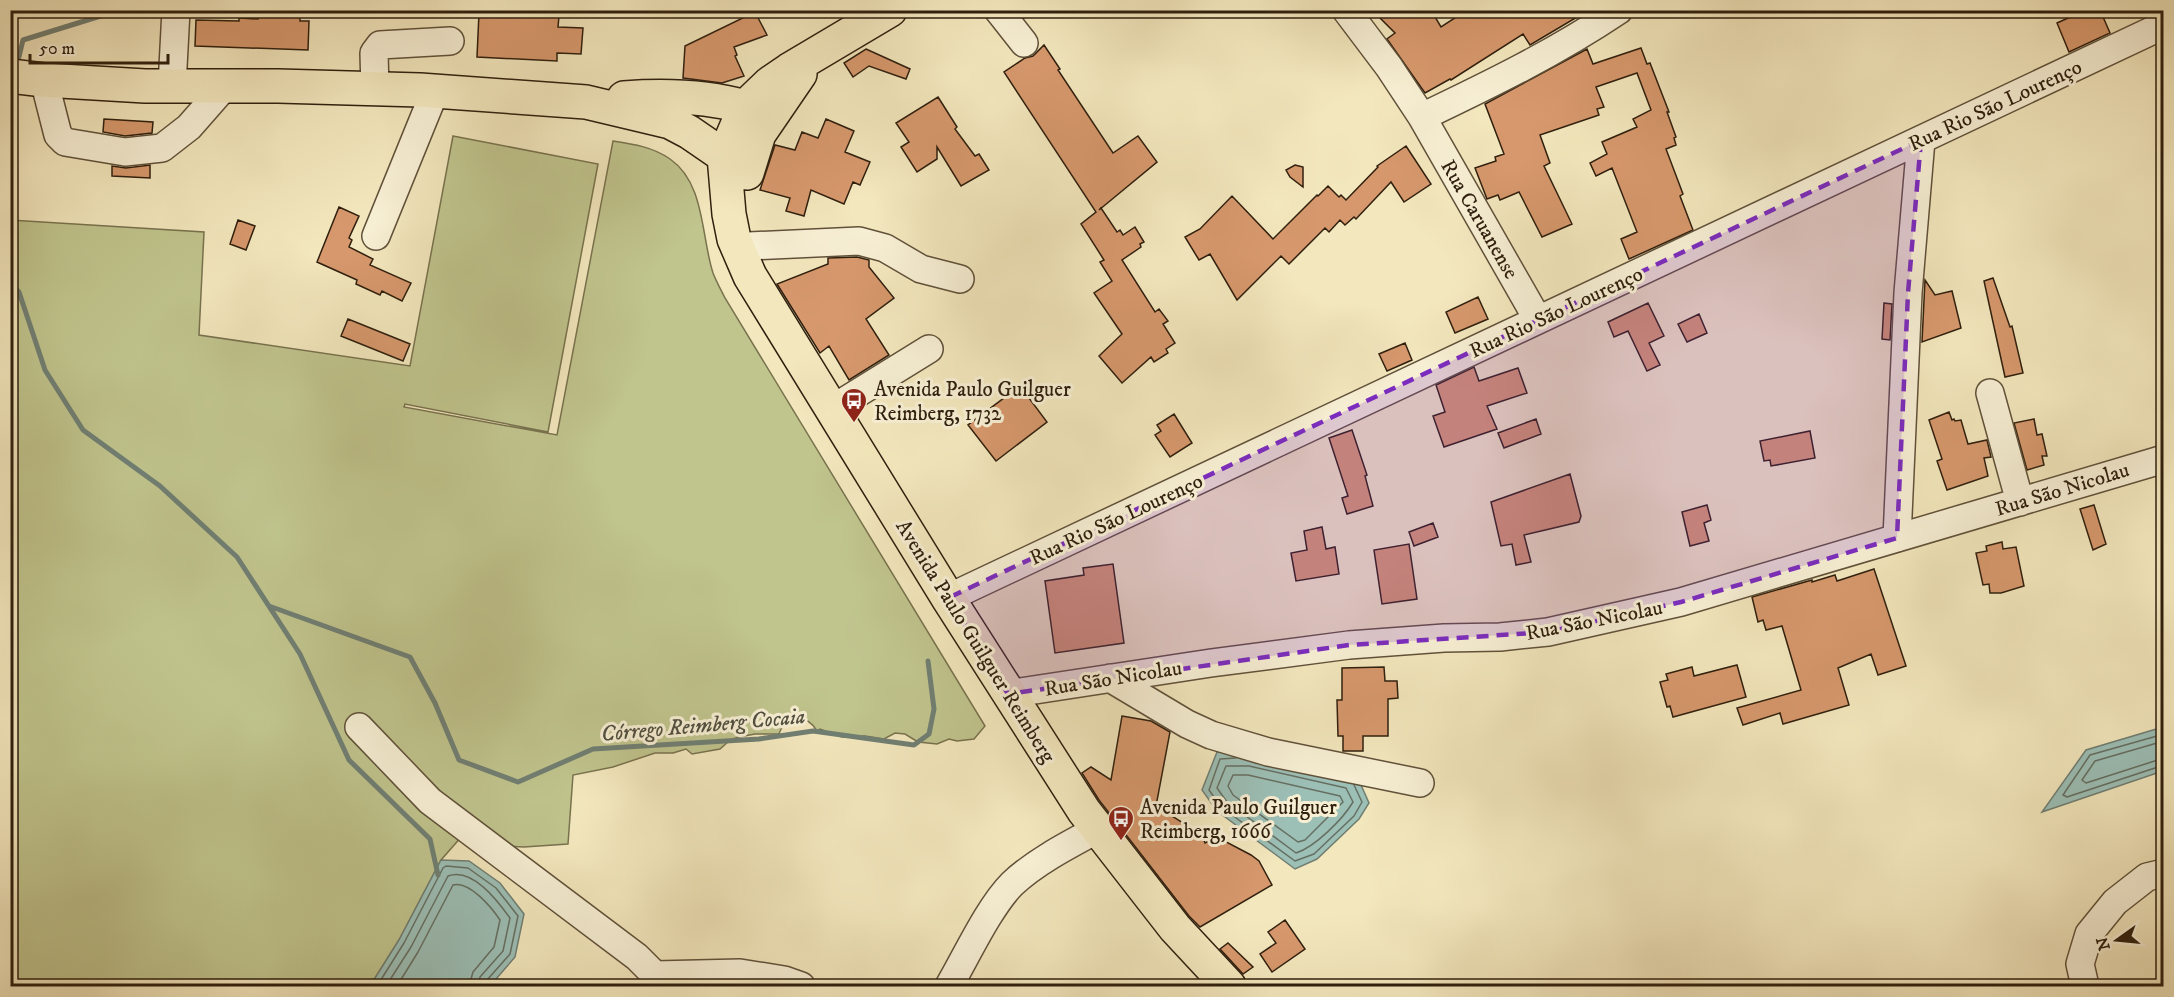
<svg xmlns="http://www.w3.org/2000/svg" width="2174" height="997" font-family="'IM FELL DW Pica',serif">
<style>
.green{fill:#c0c48d;stroke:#78724e;stroke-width:1.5}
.water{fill:#9cbfb6;stroke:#707f73;stroke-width:1.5}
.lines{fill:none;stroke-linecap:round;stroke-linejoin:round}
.shore{stroke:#666f62;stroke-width:1.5}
.stream{stroke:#707f73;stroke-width:5}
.building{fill:#d6986c;stroke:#2f1f0e;stroke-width:1.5}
.minor-casing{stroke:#60513a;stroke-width:30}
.major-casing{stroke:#2f1f0e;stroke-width:36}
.minor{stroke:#f7efd4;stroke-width:27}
.major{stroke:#f3e7bd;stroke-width:33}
.marked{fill:#7b2cbf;fill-opacity:0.2;stroke:#7b2cbf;stroke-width:4.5;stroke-dasharray:12 8;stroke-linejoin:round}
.labels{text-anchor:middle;stroke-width:6;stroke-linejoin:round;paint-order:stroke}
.street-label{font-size:21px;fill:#2f1f0e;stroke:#f7efd4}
.poi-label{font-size:21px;fill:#2f1f0e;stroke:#f7efd4;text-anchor:start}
.water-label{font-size:22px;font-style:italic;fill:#504f40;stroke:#f7efd4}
</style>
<rect width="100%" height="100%" fill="#f3e7bd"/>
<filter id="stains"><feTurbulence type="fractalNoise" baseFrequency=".00333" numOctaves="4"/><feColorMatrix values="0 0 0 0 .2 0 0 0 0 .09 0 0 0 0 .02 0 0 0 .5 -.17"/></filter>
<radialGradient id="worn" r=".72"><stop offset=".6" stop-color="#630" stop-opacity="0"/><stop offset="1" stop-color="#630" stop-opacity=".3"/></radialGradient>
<path class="green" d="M453 136 598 164 548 432 405 404 404 407 557 435 613 141C633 144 653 147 670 159 705 183 701 236 713 273 716 281 721 290 725 298L985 726 974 739 957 741 949 739 937 744 918 742 905 734 895 733 884 739 865 736 842 737 820 729 817 731C807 714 786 714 779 734H755L739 737 730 740 720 749 692 754 686 749 673 753H655L613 767 573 775 568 844 524 847 503 846 470 827 441 860 399 940 370 986H11L12 387 10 220 204 232 199 335 410 366Z"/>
<path class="water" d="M2163 727V771L2042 812 2086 750Z
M1217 752H1250L1357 776 1369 803 1359 819 1317 859 1295 869 1217 811 1202 790Z
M441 860 469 861 500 883 524 914 515 957 490 986H370L399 940Z"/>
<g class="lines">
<path class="shore" d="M2164 734 2090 755 2063 795 2067 797 2164 765
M2164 741 2095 761 2082 780 2086 783 2164 758
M1236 758 1220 759 1209 790 1221 807 1295 861 1314 854 1354 816 1362 802 1354 785
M1226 766H1249L1346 788 1353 802C1343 819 1315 847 1296 853L1227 802 1217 788Z
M1233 775H1248L1340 796 1343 802 1305 840 1298 842 1233 795 1228 786Z
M377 986 404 943 443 868 446 866 468 868 496 888 518 916 510 954 487 980 486 986
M386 986 411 947 448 876C472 867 497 900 510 918L503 951 480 977 478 986
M397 986 418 952 453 885C469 880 492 908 500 920L494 947 473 972 469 986"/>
<path class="stream" d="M17 65 23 40 120 10
M10 283 19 292 45 370 83 430 160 486 237 557 300 654 349 760 430 839 438 875
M269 606 410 657 435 703 459 760 518 782 593 749 759 739 813 731 914 745 929 734 934 709 928 661"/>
</g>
<path class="building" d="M264 10H300V21H309L308 50 195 46 196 20 239 21V18L258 19V14L264 15Z
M1372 10H1431L1441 27 1467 10H1589L1530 45 1523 34 1451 80 1450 79 1425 93 1387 39 1395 33Z
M2086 10H2100L2110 33 2069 52 2057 23Z
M755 12 767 35 734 47 737 55 735 56 744 76 722 83 683 78 685 46Z
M479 13 559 16 558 27 583 28 581 54 557 53V61L477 57Z
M1044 45 1060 69 1058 70 1113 153 1138 136 1157 162 1099 210 1101 208 1117 232 1120 230 1123 235 1135 227 1144 242 1140 244 1141 247 1122 260 1155 312 1159 309 1168 321 1163 324 1175 343 1166 349 1168 353 1154 362 1151 357 1122 383 1099 356 1122 334 1094 293 1112 281 1100 262 1104 260 1081 224 1096 212 1004 72 1025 58 1033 56Z
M1641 48 1647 64 1650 63 1669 112H1667L1676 137 1674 138 1676 145 1666 149 1683 194 1680 196 1693 230 1629 259 1621 239 1637 232 1612 168 1596 176 1590 163 1607 154 1602 142 1637 127 1633 119 1651 110 1637 73 1596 87 1604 107 1597 109 1599 115 1540 135 1550 163 1544 166 1572 224 1542 237 1519 192 1500 200 1498 195 1487 199 1475 168 1496 161 1495 157 1504 154 1485 104 1587 49 1593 64Z
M866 49 910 69 906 79 869 66 853 77 844 63Z
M938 97 957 127 955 129 975 156 979 154 989 170 961 186 937 147V159L917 172 901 147 909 142 896 123Z
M104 119 153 122 152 133 125 136 103 132Z
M826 119 854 131 845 152 870 162 860 185 853 182 844 204 811 190 804 216 786 211 790 198 760 190 775 145 795 150 802 132 818 138Z
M1406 146 1431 184 1404 202 1391 182 1356 219 1354 217 1345 225 1340 220 1329 232 1325 228 1289 264 1281 256 1237 300 1210 254 1199 260 1185 237 1200 229 1232 196 1273 239 1317 195 1318 196 1328 186 1339 197 1341 195 1346 200 1378 167 1377 166Z
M150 165V178L112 176V166L126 168Z
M1295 165 1303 167V187L1290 177 1286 170Z
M339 207 359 216 349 238 352 240 349 247 373 259 370 265 411 283 402 301 382 291 380 295 356 284 357 280 317 262Z
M238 220 255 226 246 250 230 244Z
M857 257 869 260V267L894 298 866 319 889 355 849 380 829 346 820 353 777 284 828 264V258Z
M1993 278 2010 327 2012 326 2023 373 2005 377 1984 281Z
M1925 280 1935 295 1952 291 1961 328 1922 342Z
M1478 297 1488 319 1455 333 1446 312Z
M1648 303 1664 336 1649 343 1660 365 1647 371 1628 331 1614 337 1608 322Z
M1884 303 1892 304 1890 340 1882 339Z
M1699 314 1707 333 1687 342 1678 324Z
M348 319 410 344 403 361 341 336Z
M1405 343 1412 360 1387 371 1379 354Z
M1474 367 1479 381 1518 368 1527 393 1487 406 1497 429 1444 447 1433 416 1445 412 1436 385Z
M1020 386 1047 422 996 461 968 425Z
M1949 412 1952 420 1954 419 1955 421 1961 420 1968 444 1987 440 1991 457 1984 458 1988 476 1947 490 1937 461 1942 459 1929 420Z
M1174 414 1192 443 1170 457 1155 435 1161 431 1157 425Z
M1536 419 1541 434 1504 448 1498 433Z
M2034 419 2037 435 2042 434 2047 456H2042L2044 465 2027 470 2014 423Z
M1352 430 1367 475 1365 476 1373 506 1347 514 1342 498 1348 496 1329 438Z
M1810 431 1815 458 1771 466 1770 460 1764 461 1760 441Z
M1570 474 1581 516 1579 522 1524 535 1531 562 1516 565 1512 544 1501 546 1491 502Z
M1707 505 1711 520 1704 523 1709 541 1690 546 1682 512Z
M2094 505 2106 544 2093 550 2080 509Z
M1433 523 1438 537 1414 546 1409 532Z
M1322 527 1326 549 1335 547 1339 574 1296 581 1291 553 1307 550 1304 531Z
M2002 542 2003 549 2016 547 2024 586 2001 593H1990L1989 584 1983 585 1976 553 1987 551 1986 546Z
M1409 544 1417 599 1382 604 1374 550Z
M1113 564 1124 643 1055 653 1045 581 1084 575 1083 568Z
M1874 569 1906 666 1878 675 1871 654 1838 668 1849 705 1783 724 1780 713 1743 725 1737 708 1801 690 1782 626 1766 630 1763 620 1758 622 1752 597 1812 580V582L1835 575 1837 581Z
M1737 665 1746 697 1673 717 1670 706 1667 707 1660 682 1668 680 1666 674 1692 667 1694 676Z
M1384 667 1385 681H1397L1398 698 1388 699V736H1363V751H1343V736H1338L1337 700H1342V668Z
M1122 716 1151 721 1170 732 1156 806 1202 835 1205 843 1217 837 1251 855 1259 861 1272 885 1200 927 1189 916 1099 800 1082 773 1091 767 1111 780Z
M1285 920 1305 949 1272 972 1260 954 1276 943 1268 932Z
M1228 943 1253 967 1243 974 1220 949Z"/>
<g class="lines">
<defs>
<path id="minor" d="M998 10 1024 43
M1346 10 1389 67 1422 117 1538 320
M44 80 58 135 65 142 125 152 162 148 189 127 225 86
M172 86 176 10
M375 89 374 53 380 45 450 41
M1422 117C1491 84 1555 53 1619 10
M376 236 435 91
M749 246 859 241 885 248 921 269 960 279
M1990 393 2020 502
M832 409 929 349
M1897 538 1908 293 1921 140
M948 598 2164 25
M1110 678 1187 724 1211 735 1268 752 1420 783
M1008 694 1211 663 1349 645 1444 638 1500 637 1548 632 1681 602 2164 459
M359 727 430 801 637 957 655 975
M655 975 740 973 784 980 801 986
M949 986C966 957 989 907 1012 884 1035 862 1070 844 1098 829
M2085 986 2080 964 2089 934 2115 902 2147 877 2164 873"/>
<path id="major" d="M890 10 789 70 770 83 745 107 724 156 729 214 734 239 750 276 948 598 1084 811 1175 928 1229 986
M10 76 44 80 145 86H278L420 90 586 102 670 122 689 132 724 156 752 153
M624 98C664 95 706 96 745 107L755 126
M747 173 759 134 800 74"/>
</defs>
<use href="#minor" class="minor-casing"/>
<use href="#major" class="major-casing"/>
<use href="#minor" class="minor"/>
<use href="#major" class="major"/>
</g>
<path class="marked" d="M1921 140 1908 293 1897 538 1681 602 1548 632 1349 645 1008 694 948 598Z"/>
<defs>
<symbol id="bus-pin" viewBox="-11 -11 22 30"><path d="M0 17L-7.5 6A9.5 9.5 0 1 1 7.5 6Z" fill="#8f2418" stroke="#f7efd4"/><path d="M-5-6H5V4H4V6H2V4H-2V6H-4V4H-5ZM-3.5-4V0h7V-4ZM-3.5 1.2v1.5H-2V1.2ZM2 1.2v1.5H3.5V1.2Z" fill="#fff"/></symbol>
</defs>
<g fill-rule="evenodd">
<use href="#bus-pin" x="839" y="386" width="30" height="40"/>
<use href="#bus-pin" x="1106" y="804" width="30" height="40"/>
</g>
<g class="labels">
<g class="street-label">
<text transform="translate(1995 105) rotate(-25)" y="7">Rua Rio São Lourenço</text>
<text transform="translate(1480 219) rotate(60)" y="7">Rua Caruanense</text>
<text transform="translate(1556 312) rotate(-25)" y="7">Rua Rio São Lourenço</text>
<text transform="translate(2062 489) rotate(-17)" y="7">Rua São Nicolau</text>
<text transform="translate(1116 519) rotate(-25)" y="7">Rua Rio São Lourenço</text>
<text transform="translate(1594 620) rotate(-11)" y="7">Rua São Nicolau</text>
<text transform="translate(976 641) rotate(58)" y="7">Avenida Paulo Guilguer Reimberg</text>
<text transform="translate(1113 678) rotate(-9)" y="7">Rua São Nicolau</text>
</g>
<g class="poi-label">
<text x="874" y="396">Avenida Paulo Guilguer<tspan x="874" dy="24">Reimberg, 1732</tspan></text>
<text x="1140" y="814">Avenida Paulo Guilguer<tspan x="1140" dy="24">Reimberg, 1666</tspan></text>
</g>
<g class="water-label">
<text transform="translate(703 724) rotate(-5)" y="8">Córrego Reimberg Cocaia</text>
</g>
</g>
<rect width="2174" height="997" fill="none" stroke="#f3e7bd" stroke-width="36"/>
<rect x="12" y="12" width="2150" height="973" fill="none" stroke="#2f1f0e" stroke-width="3"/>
<rect x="18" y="18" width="2138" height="961" fill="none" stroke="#2f1f0e" stroke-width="1.5"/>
<g transform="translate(2117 940) rotate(255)" stroke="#f7efd4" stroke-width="4.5" paint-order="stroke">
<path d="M0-4.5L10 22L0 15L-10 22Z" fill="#2f1f0e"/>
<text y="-9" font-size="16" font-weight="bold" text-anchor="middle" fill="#2f1f0e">N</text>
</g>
<path d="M30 54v9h138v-9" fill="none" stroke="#2f1f0e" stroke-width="3"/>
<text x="39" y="54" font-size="18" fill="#2f1f0e" stroke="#f7efd4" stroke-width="4.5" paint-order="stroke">50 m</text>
<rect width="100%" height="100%" filter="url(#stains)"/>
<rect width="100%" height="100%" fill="url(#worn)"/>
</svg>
